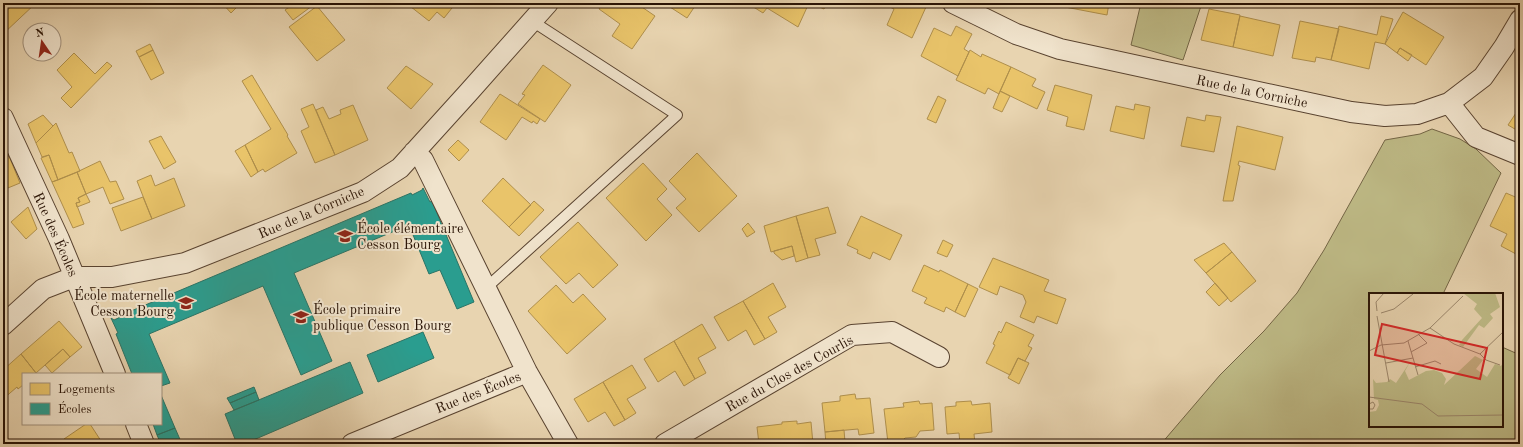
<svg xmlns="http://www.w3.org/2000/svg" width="1523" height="447" font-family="'Old Standard TT',serif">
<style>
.green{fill:#beba86;stroke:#746646}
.homes{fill:#e9c46a;stroke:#af8f4c}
.schools{fill:#2a9d8f;stroke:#2a7466}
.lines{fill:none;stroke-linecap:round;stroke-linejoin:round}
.service-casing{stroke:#594330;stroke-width:12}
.minor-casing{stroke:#594330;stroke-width:22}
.service{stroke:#f0e3cc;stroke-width:10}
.minor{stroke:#f0e3cc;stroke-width:20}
.labels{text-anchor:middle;stroke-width:4;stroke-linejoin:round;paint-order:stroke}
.street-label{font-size:14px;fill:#291305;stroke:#f0e3cc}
.poi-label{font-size:14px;fill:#291305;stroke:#f0e3cc;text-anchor:start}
.inset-road{fill:none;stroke:#9c876c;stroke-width:1}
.view{fill:#d62828;fill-opacity:0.15;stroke:#d62828;stroke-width:2}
.inset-edge{fill:none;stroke:#291305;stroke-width:2}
</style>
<rect width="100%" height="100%" fill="#e8d4b0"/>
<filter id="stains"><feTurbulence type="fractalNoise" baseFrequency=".005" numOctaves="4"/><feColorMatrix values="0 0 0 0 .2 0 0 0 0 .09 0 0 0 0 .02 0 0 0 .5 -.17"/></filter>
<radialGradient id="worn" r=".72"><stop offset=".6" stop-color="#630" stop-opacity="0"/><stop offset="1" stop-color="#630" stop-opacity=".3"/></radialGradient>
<path class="green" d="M1141 3H1202L1183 60 1131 45Z
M1432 129 1460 139 1476 149 1501 173 1443 294H1370V426H1502V347L1520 355V444H1161L1220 375 1264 331 1297 293 1324 250 1385 140 1420 134Z"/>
<path class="homes" d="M15 3H36L3 34V14Z
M222 3H241L231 13Z
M295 3H316L293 20 285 10Z
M406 3H456L444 18 437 12 429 21Z
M603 3H636L655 16 632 49 612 36 620 24 599 9Z
M673 3H697L687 18 670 7Z
M747 3H809L798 27 767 8 763 13Z
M811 3H827L824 9Z
M882 3H917L926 7 912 38 887 25 894 9Z
M1066 3H1109L1107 15 1065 7Z
M317 6 345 40 317 61 289 27Z
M1209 9 1240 15 1233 47 1201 40Z
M1403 12 1444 37 1426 65 1400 48 1397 53 1385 44Z
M1240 16 1280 25 1273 56 1233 47Z
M1381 16 1393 19 1385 44 1375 42 1369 69 1331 60 1339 26 1377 35Z
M1300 21 1339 29 1331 60 1316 57 1315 62 1292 58Z
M956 26 972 34 964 49 969 52 958 76 921 56 934 28 951 36Z
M150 44 153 50 139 57 136 51Z
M1400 48 1412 55 1408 61 1397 53Z
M153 50 164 73 151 80 139 57Z
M970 50 981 57 982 54 1011 67 999 94 988 88 985 94 956 80Z
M74 53 95 74 107 62 112 66 71 108 61 98 72 87 57 70Z
M543 65 571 85 545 122 518 104 525 95 522 94Z
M406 66 433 84 411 109 387 88Z
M1011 67 1036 79 1032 86 1045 92 1037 109 1000 91Z
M252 75 288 135 287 136 297 153 265 172 263 169 258 172 245 145 271 129 242 81Z
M1055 85 1092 95 1084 130 1066 126 1068 117 1047 110Z
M1000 91 1010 96 1002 112 993 108Z
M500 94 540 119 537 124 533 121 532 123 522 117 506 140 480 122Z
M938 96 946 100 936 123 927 119Z
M313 104 335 155 315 163 301 131 309 127 301 109Z
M1135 104 1150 107 1144 139 1110 131 1116 106 1134 110Z
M353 105 368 140 335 155 316 110 323 107 329 119 341 114 340 110Z
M1520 107V132L1508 125Z
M43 115 53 126 36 143 28 124Z
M1206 115 1221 117 1214 152 1181 146 1187 117 1205 121Z
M56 123 69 153 72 152 80 171 58 180 49 155 42 157 36 143Z
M1237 126 1283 137 1275 170 1239 161 1238 165 1240 166 1233 201H1223Z
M161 136 176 162 164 169 149 141Z
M458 140 469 150 459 161 448 150Z
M245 145 258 172 251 177 235 151Z
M697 153 737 196 699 232 676 208 686 199 669 181Z
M49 155 58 180 52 182 41 158Z
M9 156 20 183 3 190V159Z
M100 161 110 182 116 181 124 199 110 204 103 187 86 194 77 172Z
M643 163 667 189 657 199 672 215 646 241 606 198Z
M77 172 86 194 78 198 80 202 76 203 84 224 73 228 52 182Z
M151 175 155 186 174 178 185 206 152 219 137 181Z
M503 178 531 205 509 227 482 201Z
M1506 193 1520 199V232L1517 238 1520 240V247L1516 254 1501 246 1507 234 1490 226Z
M86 194 90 202 77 207 76 203 80 202 78 198Z
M143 197 152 219 121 231 112 208Z
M534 201 544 210 519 236 509 227Z
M28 207 37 229 26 239 11 222Z
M828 207 836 233 815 239 820 255 808 258 796 216Z
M796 216 808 258 796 262 792 246 771 252 764 226Z
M861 216 902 235 890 260 873 252 870 259 857 253 858 250 847 245Z
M578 222 618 265 593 288 579 273 566 284 540 257Z
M748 223 755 232 747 237 742 229Z
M943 240 953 245 947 257 937 253Z
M1224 243 1232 252 1206 273 1194 260Z
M792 246 794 256 782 260 774 253V251Z
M1232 252 1256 281 1231 302 1206 273Z
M993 258 1049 280 1044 291 1066 299 1057 324 1037 316 1034 323 1020 317 1026 302 1023 295 1000 286 997 295 979 287Z
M924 265 939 272 940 270 968 284 955 312 946 307 944 312 924 303 927 298 912 291Z
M773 283 786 307 768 317 777 332 765 339 743 301Z
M1215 283 1228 298 1219 306 1206 292Z
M968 284 978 289 965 317 955 312Z
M556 285 573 303 583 294 606 319 567 354 528 311Z
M743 301 765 339 754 345 746 330 728 341 714 317Z
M59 321 82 347 70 357 63 349 36 373 21 354Z
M1006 322 1034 335 1028 346 1032 348 1025 361 1018 358 1010 375 986 363 995 345 993 344 999 331 1001 333Z
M702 324 716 348 698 358 706 373 695 379 674 341Z
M674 341 695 379 684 386 675 371 658 382 644 359Z
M63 349 70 357 52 373 45 365Z
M21 354 36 373 35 374H23V385L18 389 17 387 3 399V370Z
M1018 358 1029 363 1019 384 1008 378Z
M632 365 646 388 627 399 636 413 625 420 603 382Z
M603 382 625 420 614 426 605 412 588 422 574 399Z
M855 394 856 399 870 398 874 433 859 435 858 429 825 432 822 403 840 401V396Z
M919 401 920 404 932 403 934 430 920 431 916 437 905 438 901 442 888 443 884 409 904 407 903 403Z
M971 401 972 405 990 403 992 432 974 434 975 444H960L959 433 947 434 945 407 956 406V402Z
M797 421V424L811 422 813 444H759L757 427 782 424V422Z
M86 424H90L103 444H67L64 439Z
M844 430 845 442 826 444 825 432Z"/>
<path class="schools" d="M423 188 430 202 432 201 474 302 457 309 440 270 429 274 409 225 294 273 332 361 301 375 263 286 149 334 170 383 161 386V374H132L116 334 118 333 111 318 114 320 125 315 124 314 411 193 412 195 422 190Z
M423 332 434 358 378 382 367 355Z
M350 362 363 393 244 444H237L225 414Z
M254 387 256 392 230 403 227 398Z
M256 392 259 400 234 410 230 403Z
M161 395 175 428 157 435 153 424H161Z
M175 428 182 444H161L157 435Z"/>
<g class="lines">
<defs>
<path id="service" d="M486 288 677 115 532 21"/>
<path id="minor" d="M953 3 1016 34 1060 49 1351 112 1385 116 1417 114 1449 103 1483 77 1504 47 1520 20
M1449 103 1476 137 1520 155
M3 118 59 239 115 374
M414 152 423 160 527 372 568 444
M3 325 43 289 74 277H112L185 263 363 192 400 168 468 93 548 3
M136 424 144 444
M352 444 527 372
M665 444 852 335 892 332 939 357"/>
</defs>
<use href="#service" class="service-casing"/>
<use href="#minor" class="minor-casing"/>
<use href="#service" class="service"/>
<use href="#minor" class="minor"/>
</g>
<defs>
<symbol id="school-bare" viewBox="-9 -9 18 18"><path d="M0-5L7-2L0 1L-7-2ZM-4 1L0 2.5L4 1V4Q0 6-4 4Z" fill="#8f2418" stroke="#f0e3cc" stroke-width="2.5" paint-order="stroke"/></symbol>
</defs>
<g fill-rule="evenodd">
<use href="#school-bare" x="334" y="225" width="22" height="22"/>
<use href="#school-bare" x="175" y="292" width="22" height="22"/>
<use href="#school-bare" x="290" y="306" width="22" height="22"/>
</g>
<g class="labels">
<g class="street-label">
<text transform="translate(1252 91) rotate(12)" y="5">Rue de la Corniche</text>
<text transform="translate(311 212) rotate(-23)" y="5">Rue de la Corniche</text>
<text transform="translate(56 234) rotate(66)" y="5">Rue des Écoles</text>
<text transform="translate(789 373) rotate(-29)" y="5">Rue du Clos des Courlis</text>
<text transform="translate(478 392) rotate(-22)" y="5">Rue des Écoles</text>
</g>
<g class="poi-label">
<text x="357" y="233">École élémentaire<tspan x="357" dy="16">Cesson Bourg</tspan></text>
<text x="174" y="300" text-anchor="end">École maternelle<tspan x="174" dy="16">Cesson Bourg</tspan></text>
<text x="313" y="314">École primaire<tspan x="313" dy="16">publique Cesson Bourg</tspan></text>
</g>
</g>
<g transform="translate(1369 293)">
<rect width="134" height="134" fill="#e8d4b0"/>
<path d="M94 0H126L131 14 121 21 124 25 115 35 110 32 94 54 90 52 93 47 113 25 105 16 108 11ZM106 63 114 67 107 76 118 84 126 71 132 73 134 70V134H0V119L7 118 10 112 9 107 5 106 4 86 7 90 18 89 21 86 27 90 41 69 36 78 40 87 57 78 65 77 73 80 77 86 75 92Z" fill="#beba86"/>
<path class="inset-road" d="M8 18 7 9 15 0M12 20 25 16 44 1M8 23 20 89M61 35 94 3M39 48 49 82M0 58 12 52 35 50 61 35 85 51 111 61 134 39M42 59 58 50 49 41M111 61 117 67 131 72M17 70 44 65M46 74 66 68 72 71M0 104 53 111 69 123 134 122M0 111 4 109 6 112 4 116H0"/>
<path class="view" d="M13 31 118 55 111 86 6 62Z"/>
<rect width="134" height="134" class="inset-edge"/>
</g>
<rect width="1523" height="447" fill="none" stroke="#e8d4b0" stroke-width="16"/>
<rect x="4" y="4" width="1515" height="439" fill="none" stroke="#291305" stroke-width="2"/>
<rect x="8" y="8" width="1507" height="431" fill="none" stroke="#291305"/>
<rect x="22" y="373" width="140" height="52" fill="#f0e3cc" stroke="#a0907c"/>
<rect x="30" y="383" width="20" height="12" fill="#e9c46a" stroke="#a0907c"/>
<text x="58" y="393" font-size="12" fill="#291305">Logements</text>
<rect x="30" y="403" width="20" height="12" fill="#2a9d8f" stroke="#a0907c"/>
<text x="58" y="413" font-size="12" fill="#291305">Écoles</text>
<g transform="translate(42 42) rotate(347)"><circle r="19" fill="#f0e3cc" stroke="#a0907c"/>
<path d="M0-3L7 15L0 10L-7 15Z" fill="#8f2418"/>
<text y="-6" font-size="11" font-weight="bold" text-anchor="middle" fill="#291305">N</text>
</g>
<rect width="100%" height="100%" filter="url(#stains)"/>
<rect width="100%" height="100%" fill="url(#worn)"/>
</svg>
